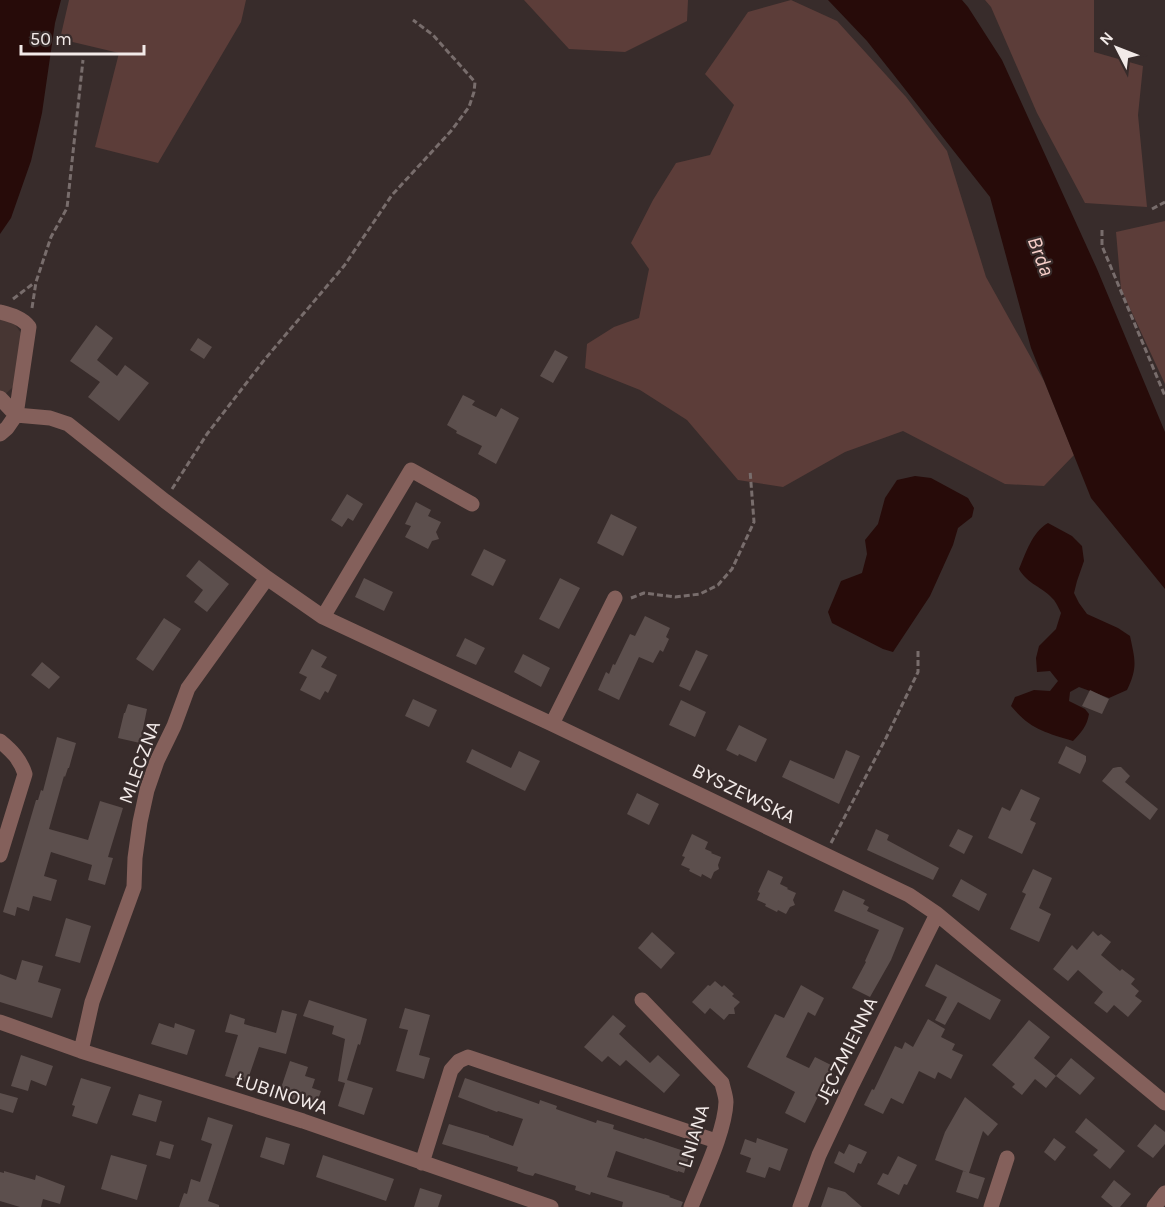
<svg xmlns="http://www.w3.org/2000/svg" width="1165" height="1207" font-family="Karla,sans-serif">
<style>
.built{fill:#473633}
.green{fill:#5c3d39}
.water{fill:#270b09}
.building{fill:#5c4f4d}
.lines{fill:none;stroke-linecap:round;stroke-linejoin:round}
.path{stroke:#786d6c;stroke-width:3;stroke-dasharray:6 3;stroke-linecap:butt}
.minor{stroke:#84605b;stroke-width:15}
.labels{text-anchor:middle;stroke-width:4.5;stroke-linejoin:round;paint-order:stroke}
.street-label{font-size:20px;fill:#f2eae8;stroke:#382c2b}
.water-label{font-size:21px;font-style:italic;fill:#f6cec8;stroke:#382c2b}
</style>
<rect width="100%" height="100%" fill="#382c2b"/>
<path class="built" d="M0 318 14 323 21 333 14 386 0 399Z"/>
<path class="green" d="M69 0H246L241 22 158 163 95 147 119 53 60 39Z
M524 0H688L687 21 625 52 569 49Z
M791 0 837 21 906 97 947 151 986 277 1044 381 1074 455 1044 486 1005 484 903 431 845 452 783 487 738 480 687 420 640 390 585 368 587 344 614 327 639 318 649 269 631 243 653 200 676 163 710 155 734 105 705 74 748 12Z
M985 0H1094V52L1143 66 1138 115 1147 207 1085 203 1037 113 991 7Z
M1165 221V384L1121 289 1116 232Z"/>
<path class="water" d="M0 0H61L55 23 42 113 31 161 11 218 0 234Z
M828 0H962L968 7 1002 60 1097 269 1165 432V589L1091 498 1031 348 990 197 867 41Z
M915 476 931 478 968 498 974 508 972 517 958 528 953 545 930 596 893 652 883 649 832 623 828 612 841 581 862 573 867 554 865 540 878 524 885 498 897 480Z
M1048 523 1072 536 1082 546 1084 561 1077 581 1074 593 1079 603 1087 614 1118 628 1130 636C1135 660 1138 667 1127 690L1109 698 1079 687 1070 692 1069 701 1085 709 1089 714C1087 726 1081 733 1073 741 1045 732 1031 730 1011 706L1015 697 1034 690 1050 691 1058 681 1050 671 1037 672 1036 658 1039 646 1056 629 1061 613C1059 609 1057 604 1054 600 1043 587 1027 584 1019 569 1026 553 1032 532 1048 523Z"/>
<path class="building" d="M96 325 113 338 97 360 117 376 125 365 149 383 119 421 88 397 100 382 70 361Z
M198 338 212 347 204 359 190 350Z
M555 350 568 357 553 383 540 376Z
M463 395 475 401 472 405 496 417 501 408 519 418 496 464 478 454 482 446 456 433 457 431 447 425Z
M347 494 363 504 353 521 348 518 342 527 331 520Z
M416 502 431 510 428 516 441 522 436 532 439 539 432 541 428 549 405 537 411 526 405 524Z
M611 514 637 527 623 556 597 543Z
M484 549 506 560 493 586 471 575Z
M199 560 229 584 207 612 194 602 203 590 186 576Z
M364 578 393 592 384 611 355 597Z
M560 578 580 588 559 629 539 619Z
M645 616 670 628 666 637 669 639 663 652 660 650 653 663 639 657 619 700 598 690 606 672 609 674 613 664 615 665 630 634 635 636Z
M164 618 181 629 153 671 136 659Z
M465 638 485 648 476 665 456 656Z
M312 649 327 657 321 667 337 675 328 693 325 691 320 700 300 690 307 677 299 673Z
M696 650 708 655 690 691 679 686Z
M523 654 550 668 541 687 514 672Z
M42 662 60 677 49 689 31 675Z
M1090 690 1109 699 1102 714 1082 706Z
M413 699 437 710 429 727 405 716Z
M681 700 706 712 695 737 669 725Z
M128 704 147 709 140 743 118 738 124 713H125Z
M739 725 767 739 756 762 739 754 738 756 726 750Z
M57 737 76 743 69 768H68L65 777 64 776 49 829 88 840 100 801 123 808 108 857 113 858 105 885 88 880 92 865 51 852 44 876 57 880 51 901 33 896 29 911 17 907 15 916 3 912 36 800H38L41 790 43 791Z
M1066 746 1086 756V761L1080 774 1058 763Z
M472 749 511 768 519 751 540 761 525 791 466 762Z
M846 750 860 756 839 804 782 777 790 760 834 779Z
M1118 767H1121L1130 776 1125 782 1158 809 1150 820 1102 781 1113 768Z
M1021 789 1040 798 1030 820 1036 823 1022 854 988 838 1002 807 1010 811Z
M637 793 659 804 649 825 627 814Z
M876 829 889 835 887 840 939 868 933 880 867 850Z
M958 829 973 836 964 854 949 846Z
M692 834 708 842 705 849 712 852 711 853 721 857 718 865 719 869 714 872 711 879 702 874 701 877 689 871 690 869 681 865 685 857 682 856Z
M1033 869 1052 878 1039 908 1051 914 1039 942 1010 929 1026 894 1022 892Z
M768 870 783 877 780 884 788 888 787 889 796 893 793 900 795 905 790 907 786 914 778 910 777 912 765 906 766 904 757 900 760 893 758 892Z
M961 879 987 894 979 911 952 896Z
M843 890 865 900 863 904 869 907 867 911 904 928 891 960 870 997 852 988 866 962 865 961 879 930 834 911Z
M66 918 91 926 80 963 55 956Z
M1093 931 1098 936 1101 934 1111 942 1101 955 1120 971 1122 969 1135 979 1131 984 1139 991 1135 996 1142 1001 1128 1017 1114 1005 1107 1013 1094 1003 1103 992 1078 970 1068 981 1053 969 1072 945 1077 950Z
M652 932 675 953 661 969 638 948Z
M22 960 43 966 38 982 61 989 52 1018 0 1002V974L16 980Z
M936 964 1001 1000 990 1020 958 1002 945 1025 935 1020 947 997 925 986Z
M715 981 722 987 724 985 734 994 732 996 740 1002 734 1008 735 1014H729L724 1020 710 1008 705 1014 692 1002 708 985 710 986Z
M801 985 824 998 815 1016 808 1012 786 1057 809 1068 815 1057 833 1066 805 1123 785 1113 795 1092 747 1067 775 1014 784 1018Z
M309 1000 367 1019 360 1045 358 1044 347 1080 373 1088 364 1115 338 1106 345 1083 338 1081 345 1039 332 1034 334 1026 303 1016Z
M405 1008 430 1015 419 1055 430 1058 424 1079 396 1071 408 1030 399 1028Z
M282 1010 297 1014 286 1054 259 1047 247 1082 225 1076 238 1035 225 1032 230 1014 245 1019 244 1024 276 1033Z
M613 1015 626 1026 619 1034 650 1063 658 1055 680 1075 664 1093 626 1060 620 1066 608 1056 602 1062 584 1047Z
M928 1019 945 1029 941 1037 955 1044 952 1050 963 1055 951 1079 938 1072 935 1079 919 1071 903 1104 891 1098 883 1114 864 1105 872 1089 874 1090 895 1046 902 1049 905 1042 913 1047Z
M1029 1020 1050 1037 1034 1058 1056 1076 1046 1088 1035 1079 1022 1095 1012 1087 1015 1084 992 1065Z
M159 1023 174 1028 175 1023 195 1030 187 1055 151 1044Z
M21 1055 53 1066 46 1086 31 1080 28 1091 11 1086Z
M1071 1058 1095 1078 1080 1095 1056 1076Z
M290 1061 308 1067 305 1076 315 1079 312 1088 321 1091 316 1105 307 1102V1104L279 1094Z
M81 1078 111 1087 97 1124 72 1116 75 1106 72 1105Z
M465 1078 539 1104 540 1100 557 1106 556 1109 596 1123 597 1120 614 1125 613 1129 644 1139 645 1138 690 1153 684 1173 678 1171V1172L616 1151 607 1177 670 1196 669 1197 683 1202 681 1207H622L623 1202 591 1192 590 1195 575 1190 576 1186 535 1173 533 1176 525 1174 517 1171 518 1167 442 1144 449 1124 489 1136V1137L513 1146 523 1119 498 1111 497 1112 458 1097Z
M0 1093 18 1098 13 1113 0 1109Z
M139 1094 162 1101 156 1122 132 1115Z
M965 1097 998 1124 988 1136 983 1131 969 1173 935 1160 945 1132Z
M208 1117 233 1125 208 1201 219 1205V1207H179L184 1193 187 1194 191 1179 200 1182 212 1144 201 1140Z
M1086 1118 1125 1151 1110 1169 1093 1155 1098 1150 1075 1132Z
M1155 1124 1165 1132V1144L1153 1158 1137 1146Z
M266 1137 290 1144 284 1165 260 1157Z
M757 1138 788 1149 780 1171 769 1167 765 1178 746 1172 751 1158 740 1154 745 1139 756 1143Z
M1054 1138 1066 1147 1055 1161 1044 1152Z
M160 1141 174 1145 170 1159 156 1155Z
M849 1144 867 1152 861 1164 858 1163 854 1173 834 1163 839 1151 844 1154Z
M111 1155 147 1165 137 1200 101 1189Z
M323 1155 394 1179 386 1201 316 1177Z
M898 1156 917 1165 907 1185 904 1184 899 1195 877 1184 883 1173 888 1175Z
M4 1171 35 1180 36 1175 65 1186 60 1204 43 1199 41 1207H20L0 1201V1172L4 1173Z
M963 1171 985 1178 978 1199 956 1192Z
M1114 1180 1131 1194 1120 1207H1113L1101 1197Z
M828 1187 845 1192 862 1207H821Z
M420 1188 442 1195 438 1207H414Z"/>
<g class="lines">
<path class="path" d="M1152 209 1165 202
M1102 230V246L1165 396
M13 299 34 283
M32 308 36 282 51 237 67 208 83 60
M172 489 207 434 265 359 344 266 392 195 451 131 469 107 474 92 475 82 433 35 413 20
M631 598 644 593 675 597 700 594 718 585 732 569 754 522 750 470
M831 843 886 738 918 672V650"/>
<path class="minor" d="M0 312C11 315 23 318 29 327L16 415 7 428 0 434
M0 398 16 415 50 418 68 424 165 501 267 578 323 617 552 724 909 895 937 914 1165 1103
M323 617 411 470 472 504
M552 724 615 598
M0 741C12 751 20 759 25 774L0 855
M642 1000 722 1083C723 1089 726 1096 726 1102 725 1132 702 1178 691 1207
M0 1022 81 1051 303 1121 551 1207
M81 1051 92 1002 134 887 135 858 140 822 147 790 157 761 174 726 188 688 267 578
M422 1163 451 1070 459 1061 468 1057 716 1141
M800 1207 819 1155 850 1089 937 914
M991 1207 1007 1158
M1154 1207 1165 1193"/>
</g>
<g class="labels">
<g class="street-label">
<text transform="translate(139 762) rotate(-70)" y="7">MLECZNA</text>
<text transform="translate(744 793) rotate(26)" y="7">BYSZEWSKA</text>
<text transform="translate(846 1050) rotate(-64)" y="7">JĘCZMIENNA</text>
<text transform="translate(282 1093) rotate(18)" y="7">ŁUBINOWA</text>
<text transform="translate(693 1136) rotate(-73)" y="7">LNIANA</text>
</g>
<g class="water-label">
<text transform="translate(1041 256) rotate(69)" y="7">Brda</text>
</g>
</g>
<g transform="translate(1117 48) rotate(312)" stroke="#382c2b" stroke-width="4.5" paint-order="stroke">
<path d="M0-4.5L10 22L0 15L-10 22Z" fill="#f2eae8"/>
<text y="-9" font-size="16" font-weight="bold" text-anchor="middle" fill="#f2eae8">N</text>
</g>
<path d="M21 45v9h123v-9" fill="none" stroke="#f2eae8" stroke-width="3"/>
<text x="30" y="45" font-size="18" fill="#f2eae8" stroke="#382c2b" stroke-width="4.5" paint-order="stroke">50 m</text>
</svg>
